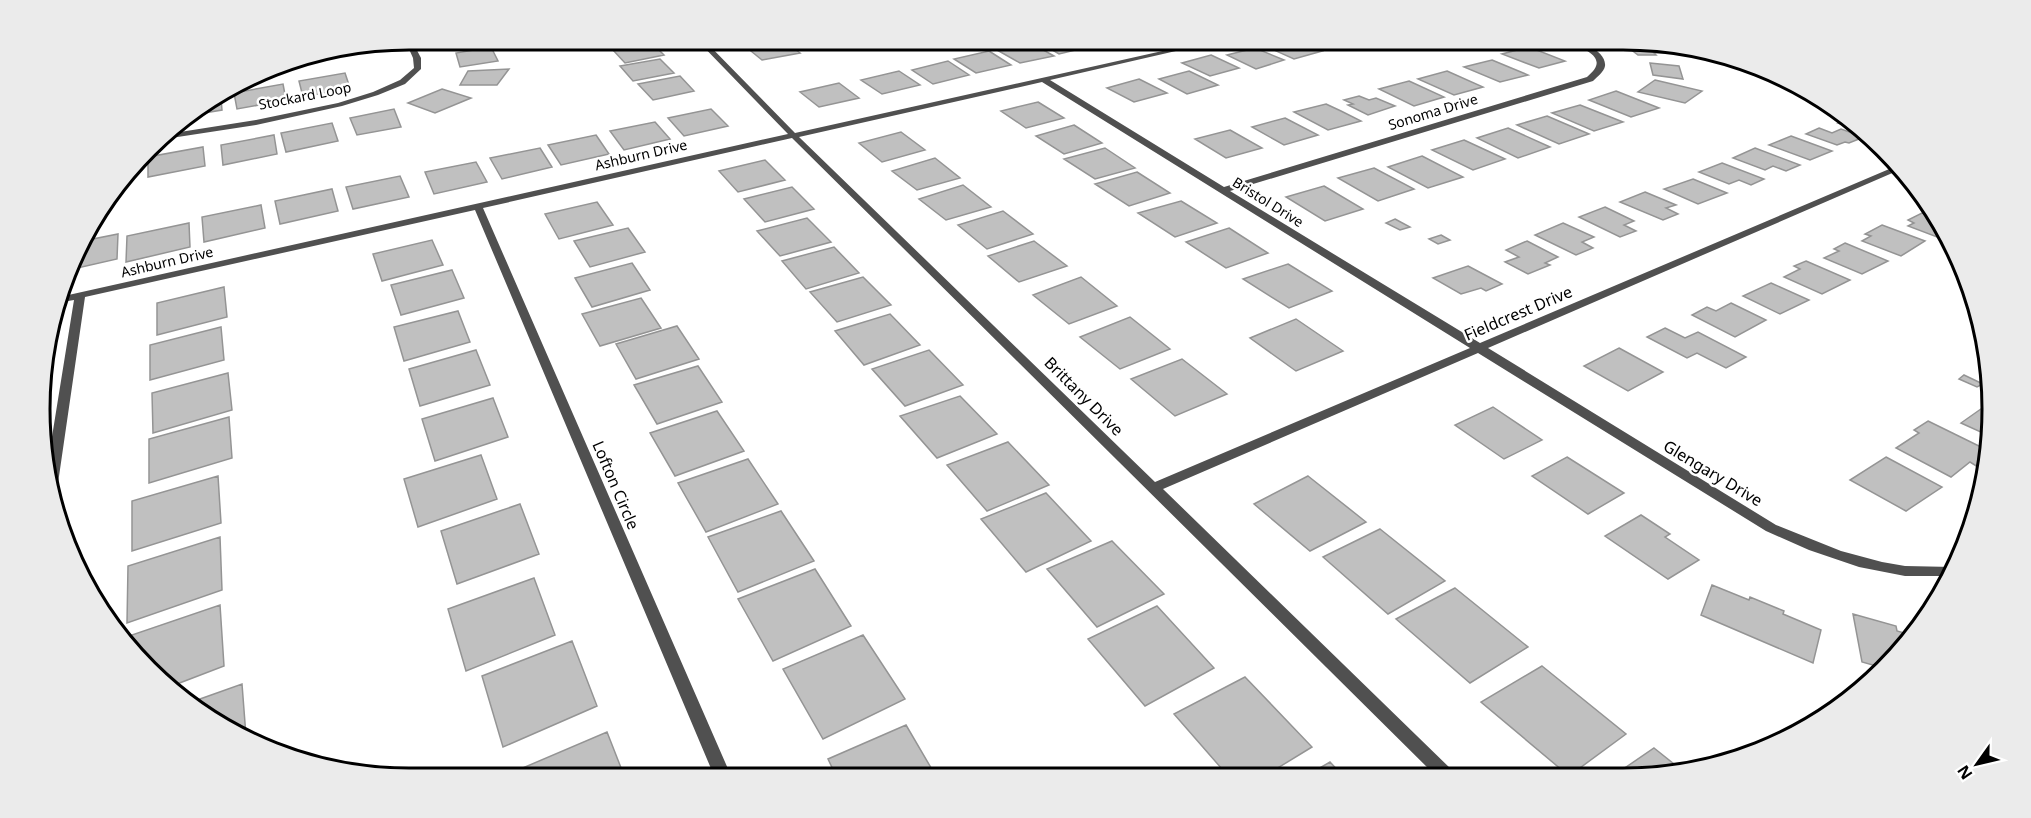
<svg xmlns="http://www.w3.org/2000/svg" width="2031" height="818" font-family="'Noto Sans',sans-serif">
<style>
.building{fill:#c0c0c0;stroke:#949494;stroke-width:1.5}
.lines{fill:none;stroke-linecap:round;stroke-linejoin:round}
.street{fill:#505050;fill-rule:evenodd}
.labels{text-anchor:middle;stroke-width:5;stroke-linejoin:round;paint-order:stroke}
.far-street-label{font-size:14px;fill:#000;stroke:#fff}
.street-label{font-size:16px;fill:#000;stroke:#fff}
.rim{fill:none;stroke:#000;stroke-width:3}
</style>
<rect width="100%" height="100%" fill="#fff"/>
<path class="building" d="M458 39H496L498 43 461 48Z
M608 39H653L654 40 615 47Z
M803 39H849L854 42 818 50Z
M1042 39H1078L1092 46 1059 54 1035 40Z
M1090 39H1128L1103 46Z
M1293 39 1322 51 1294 59 1265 46Z
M1308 39H1352L1361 43 1335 50Z
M783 40 800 53 762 60 746 47Z
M1625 41 1664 46 1669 50H1659L1663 53H1654L1656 55H1638L1625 45H1630Z
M651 42 664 55 625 63 612 49Z
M1031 43 1054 56 1020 63 997 50Z
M491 47 498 61 460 67 456 53Z
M1529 47 1565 61 1539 68 1502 54Z
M1255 48 1284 60 1256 69 1227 55Z
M989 51 1011 65 976 73 954 59Z
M1211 55 1239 68 1210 76 1182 63Z
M660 59 674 73 633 81 620 66Z
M1492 60 1528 75 1500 82 1464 67Z
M948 61 969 75 933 84 912 70Z
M1650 63 1679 66 1683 79 1653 75Z
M509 69 497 85H460L468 71Z
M899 71 920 85 882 94 861 80Z
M1189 71 1218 85 1187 94 1159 79Z
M1447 71 1483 87 1454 95 1418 79Z
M345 73 350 88 303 97 299 81Z
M680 76 694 91 653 100 638 84Z
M1139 79 1167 93 1134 102 1107 88Z
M1655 80 1702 91 1685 103 1638 92Z
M1409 81 1444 97 1414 106 1379 89Z
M839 83 859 98 819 107 800 92Z
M283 84 286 100 237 109 234 93Z
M442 89 471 98 435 113 408 103Z
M1616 91 1659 108 1631 117 1589 100Z
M1359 96 1369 100 1376 98 1395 106 1368 115 1348 105 1353 104 1344 100Z
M221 98 222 110 192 115Z
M1038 102 1064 118 1026 128 1001 111Z
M1326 104 1341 111 1361 121 1328 130 1294 112Z
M1580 105 1623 122 1594 131 1552 113Z
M394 109 401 127 357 135 350 118Z
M711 109 728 126 684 136 668 118Z
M1547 116 1589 134 1559 144 1517 125Z
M1285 118 1318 135 1284 145 1252 127Z
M1846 119 1866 131 1868 133 1838 123Z
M655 122 670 139 624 150 610 131Z
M332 123 338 141 286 152 281 133Z
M1074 125 1102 143 1064 154 1036 136Z
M1508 128 1550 147 1518 158 1477 138Z
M1819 128 1832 133 1841 129 1864 137 1849 143 1845 142 1837 145 1806 134Z
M1230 130 1262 148 1226 158 1195 139Z
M901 132 925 150 882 162 859 143Z
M274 135 277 154 223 165 221 145Z
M596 135 609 154 561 165 548 145Z
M1791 136 1810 143 1832 151 1810 160 1769 145Z
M1464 140 1505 159 1473 170 1432 150Z
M203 147 205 166 148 177V157Z
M540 148 552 167 502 179 490 158Z
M1105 148 1135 168 1095 179 1064 159Z
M1755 148 1800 165 1786 171 1773 166 1765 170 1733 158Z
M1422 156 1463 177 1428 188 1388 167Z
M935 158 960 178 917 190 892 171Z
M765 160 785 180 738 192 719 171Z
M476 162 487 182 434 194 425 172Z
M1722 163 1764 179 1751 185 1739 180 1729 184 1699 172Z
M1374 168 1414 189 1378 201 1338 178Z
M1137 172 1170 193 1129 206 1095 184Z
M400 176 409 197 353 209 346 187Z
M1693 179 1727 193 1698 204 1664 189Z
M963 185 991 207 946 220 919 199Z
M1324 186 1363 209 1325 221 1286 197Z
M792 187 814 209 765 222 744 199Z
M332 189 338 211 280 224 275 201Z
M1645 192 1676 205 1666 208 1678 214 1663 220 1620 202Z
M1181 201 1217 223 1175 237 1138 213Z
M597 202 613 225 559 239 545 214Z
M261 205 265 228 204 242 202 217Z
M1605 207 1634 221 1624 225 1636 231 1620 237 1579 217Z
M1003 211 1033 234 987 249 958 225Z
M1922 213 1932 216 1949 238 1945 240 1908 226 1914 223 1908 220Z
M807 218 831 242 780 256 757 231Z
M1395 219 1410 227 1400 230 1386 223Z
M189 223 190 247 126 262 127 236Z
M1563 223 1594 237 1582 242 1593 248 1576 255 1535 235Z
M1882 225 1925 241 1901 256 1862 241 1871 236 1865 234Z
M628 228 645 252 590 267 574 241Z
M1229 228 1268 253 1226 268 1186 242Z
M118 234 117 259 73 269 83 241Z
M1441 235 1450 240 1438 244 1429 239Z
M432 240 443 265 382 281 373 254Z
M1034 241 1067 266 1019 282 988 256Z
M1527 241 1558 257 1545 263 1550 265 1528 274 1505 262 1519 257 1506 250Z
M1845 243 1888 261 1862 274 1824 258 1839 251 1834 249Z
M834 247 859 273 806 289 782 261Z
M1806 261 1850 280 1822 294 1784 277 1800 269 1794 266Z
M632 263 650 290 592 307 575 278Z
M1288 264 1332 291 1289 308 1243 279Z
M1468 266 1502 284 1486 291 1481 288 1461 294 1433 278Z
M452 270 464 298 401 315 391 285Z
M863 277 891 305 837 322 810 292Z
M1081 277 1117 306 1069 324 1033 295Z
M1771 283 1809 300 1780 314 1743 296Z
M224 287 227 317 157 335V303Z
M641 298 661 328 600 346 582 314Z
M1731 303 1766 320 1735 337 1692 315 1707 307 1716 311Z
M458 311 470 342 404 361 394 327Z
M890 314 920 345 864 365 835 331Z
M1130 317 1170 349 1120 369 1080 337Z
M1296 319 1343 351 1296 371 1250 338Z
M677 326 699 359 636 379 616 344Z
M221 327 224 360 150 380V345Z
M1665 328 1685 338 1698 332 1746 357 1726 368 1697 353 1687 358 1647 337Z
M1619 348 1663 372 1628 391 1584 366Z
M476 350 490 385 420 406 409 369Z
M929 350 963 385 905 406 872 369Z
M1182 359 1227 394 1175 416 1131 379Z
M698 366 722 402 657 424 634 385Z
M228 373 232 410 153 433 152 393Z
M1964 375 1983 384 1977 387 1959 379Z
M960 396 997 434 937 458 900 416Z
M493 398 508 437 435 461 422 419Z
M1988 404 1985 434 1961 423Z
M1493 407 1542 440 1504 459 1455 425Z
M717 411 744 451 675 476 650 433Z
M229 417 232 458 149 483V439Z
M1928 421 1983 448 1981 465 1978 467 1970 462 1951 477 1896 448 1919 433 1914 430Z
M1008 442 1049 485 987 511 947 465Z
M481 455 497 499 418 527 404 479Z
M1567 457 1624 493 1588 514 1532 476Z
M1886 457 1942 487 1906 511 1850 480Z
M748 459 778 504 706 532 678 483Z
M218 476 221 523 132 551V501Z
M1308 476 1366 522 1310 551 1254 504Z
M1046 493 1091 541 1026 572 981 519Z
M520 504 539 554 457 584 441 531Z
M781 511 814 561 738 592 708 537Z
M1641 515 1670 534 1665 537 1699 560 1668 579 1605 536Z
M1380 529 1445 581 1388 614 1323 557Z
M220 537 222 590 127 623 128 566Z
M1112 541 1164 594 1097 627 1047 569Z
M815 569 851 626 773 661 738 599Z
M534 578 555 635 466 671 448 609Z
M1712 585 1749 600 1750 597 1784 611 1783 614 1821 630 1813 663 1701 615Z
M1455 588 1528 647 1470 683 1396 619Z
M220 605 224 666 169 687 123 638Z
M1157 606 1214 668 1145 706 1088 639Z
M1853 614 1896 626 1897 631 1911 635 1883 668 1862 662Z
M863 635 905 699 823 739 783 669Z
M572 641 597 706 503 747 482 676Z
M1542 666 1626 734 1569 776 1481 702Z
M1245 677 1312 747 1263 777H1229L1174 714Z
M242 684 246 736 186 704Z
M906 725 937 778H837L828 759Z
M607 732 625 778 512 779 511 773Z
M1654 748 1684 772 1671 776H1613Z
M1330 762 1344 777H1304Z"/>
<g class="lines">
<path class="street" d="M411 39 421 58V69L405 84 378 95 342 106 256 125 158 140 161 135 256 120 338 103 373 92 400 80 414 68 413 58 405 40Z
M696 39H703L795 133 1216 39H1228L1050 80 1224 187 1587 77C1613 56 1580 49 1565 39 1576 39 1607 50 1605 66 1604 72 1597 77 1593 81L1230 191 1480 343 1894 167 1897 171 1488 348 1776 525 1841 551 1882 562 1905 566 1953 567 1948 576H1905L1859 567 1809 550 1766 531 1478 353 1163 489 1453 771 1456 776H1436L792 138 483 208 732 778H715L475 210 85 297 57 490 51 494 46 482V474L74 300 62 302 64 296 788 134ZM1042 82 1470 348 1155 482 799 137Z"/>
</g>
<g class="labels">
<g class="far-street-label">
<text transform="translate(305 96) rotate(-11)" y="5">Stockard Loop</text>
<text transform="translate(1433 112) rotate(-17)" y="5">Sonoma Drive</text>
<text transform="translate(641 155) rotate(-13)" y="5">Ashburn Drive</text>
<text transform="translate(1268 202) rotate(32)" y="5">Bristol Drive</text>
<text transform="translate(167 262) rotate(-13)" y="5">Ashburn Drive</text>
</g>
<g class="street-label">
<text transform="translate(1518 313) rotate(-23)" y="6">Fieldcrest Drive</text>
<text transform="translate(1084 396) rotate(45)" y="6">Brittany Drive</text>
<text transform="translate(1713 473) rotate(31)" y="6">Glengary Drive</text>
<text transform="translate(616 485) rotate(67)" y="6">Lofton Circle</text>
</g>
</g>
<path d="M0 0H2031V818H0ZM409 50H1623A359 359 0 0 1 1982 409V409A359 359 0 0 1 1623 768H409A359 359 0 0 1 50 409V409A359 359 0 0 1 409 50Z" fill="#ebebeb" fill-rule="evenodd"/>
<path class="rim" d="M409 50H1623A359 359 0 0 1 1982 409V409A359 359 0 0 1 1623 768H409A359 359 0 0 1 50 409V409A359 359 0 0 1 409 50Z"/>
<g transform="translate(1977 764) rotate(236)" stroke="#ffffff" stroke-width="4.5" paint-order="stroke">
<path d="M0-4.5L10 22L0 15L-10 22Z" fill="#000000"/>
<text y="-9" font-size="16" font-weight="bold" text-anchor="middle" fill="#000000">N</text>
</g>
</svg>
